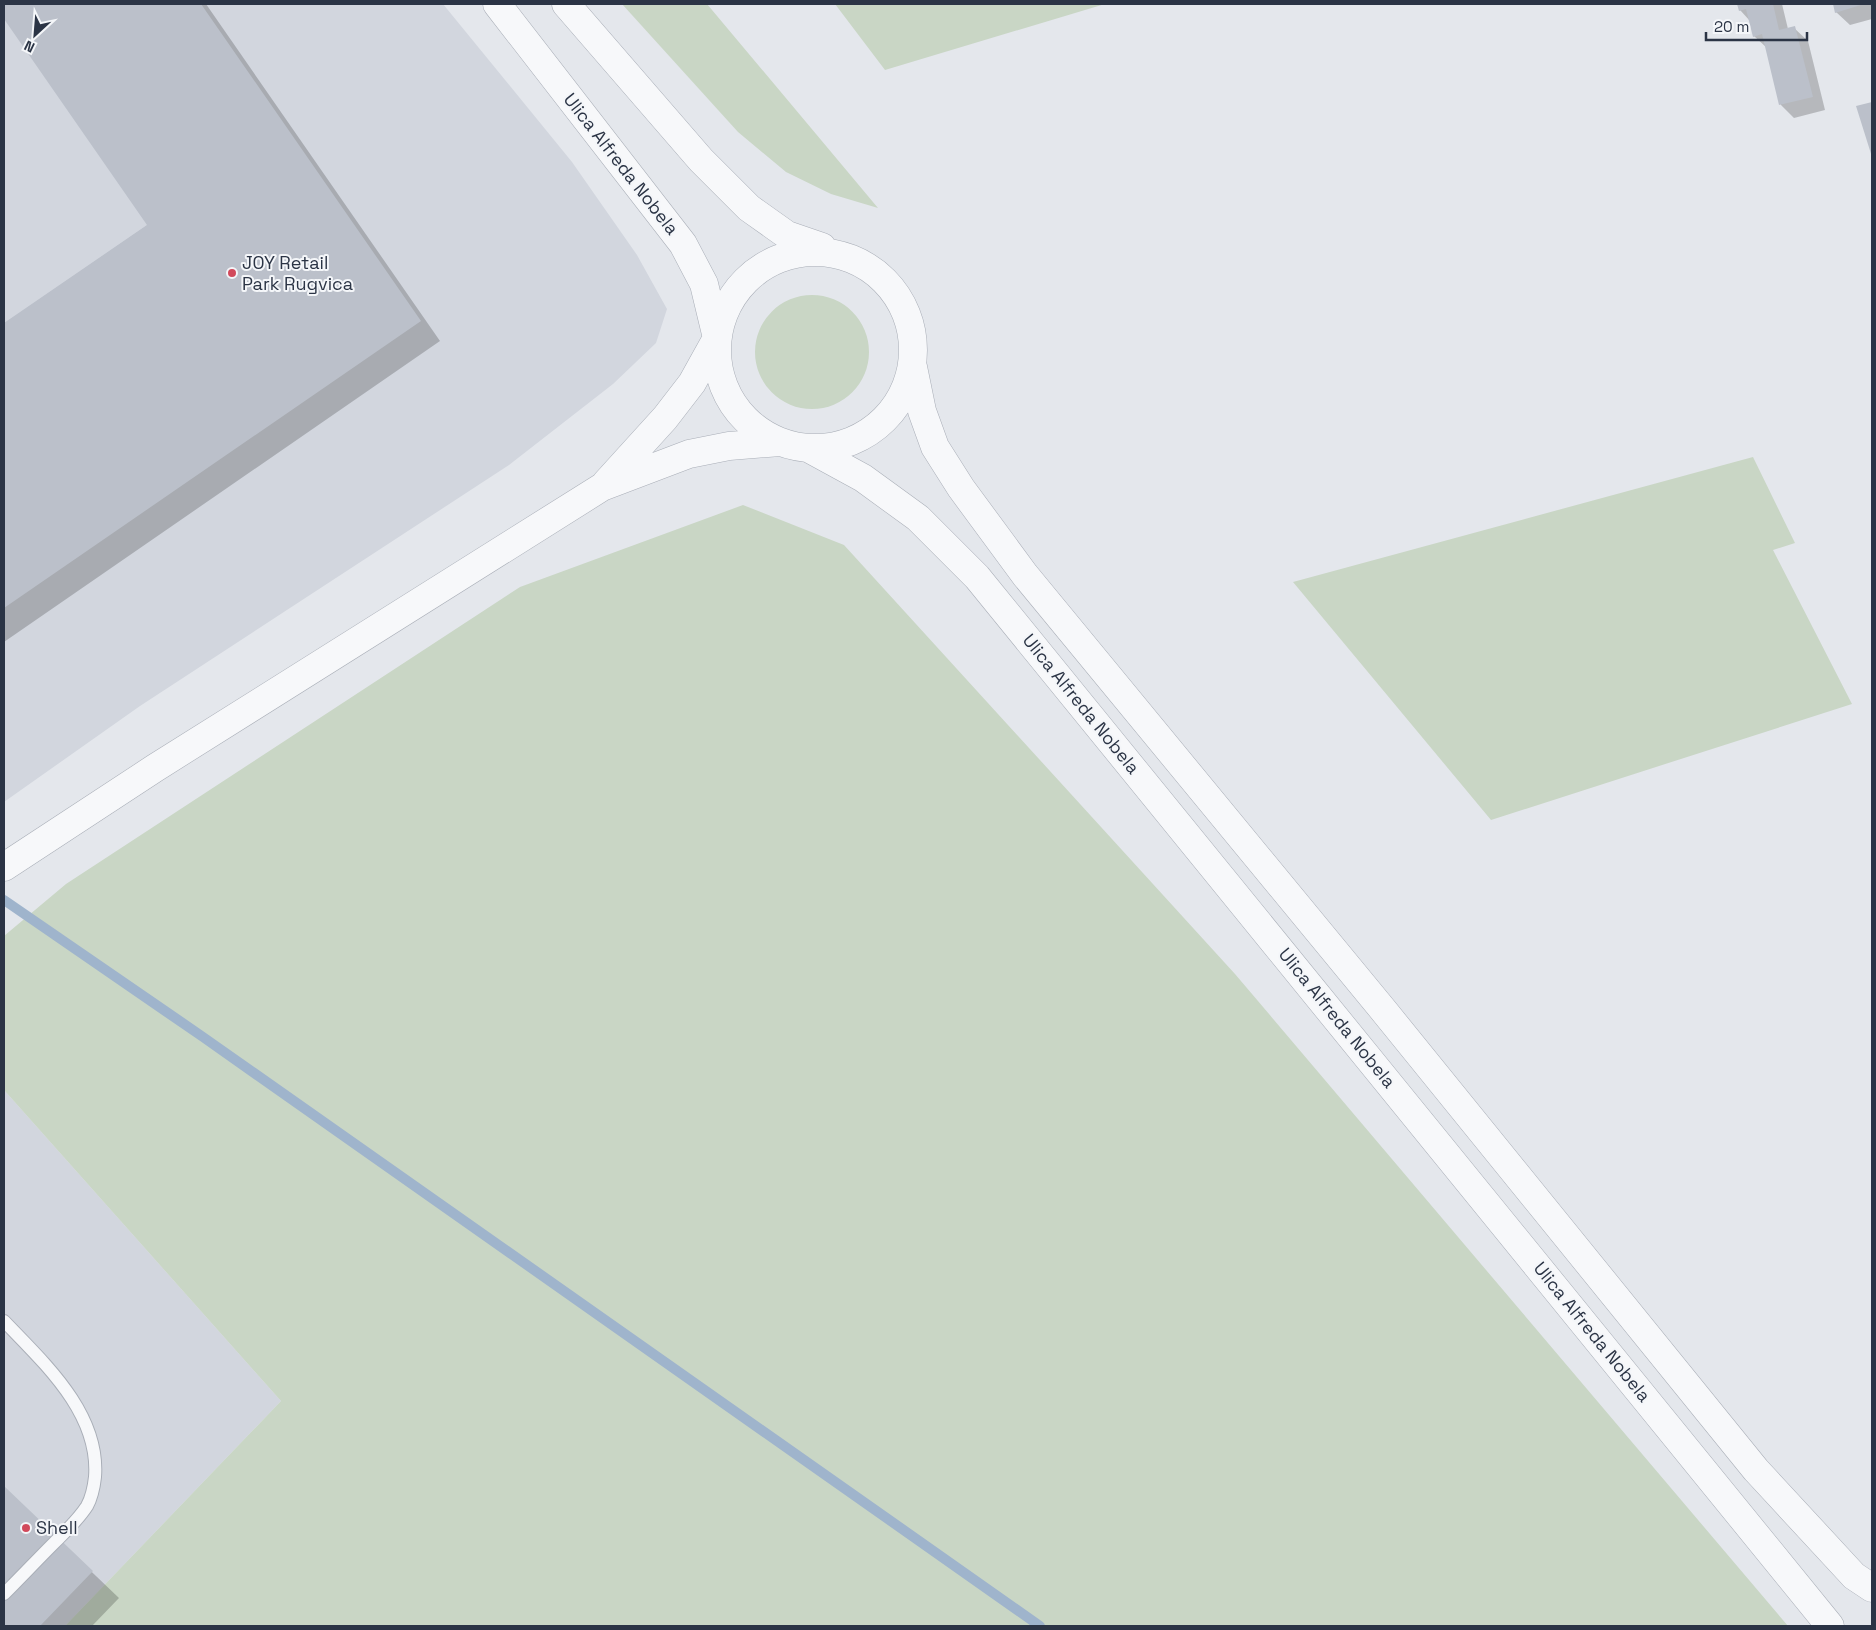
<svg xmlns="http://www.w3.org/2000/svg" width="1876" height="1630" font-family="'Space Grotesk',sans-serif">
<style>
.built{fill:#d2d6de}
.green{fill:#c9d6c5}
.shadow{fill:#0003}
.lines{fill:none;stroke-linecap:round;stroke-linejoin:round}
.stream{stroke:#9fb4cc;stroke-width:10}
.building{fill:#bbc0ca}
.service-casing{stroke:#a9aeb7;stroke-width:14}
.tertiary-casing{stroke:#a9aeb7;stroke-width:29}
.service{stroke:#f7f8fa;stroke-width:12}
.tertiary{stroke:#f7f8fa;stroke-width:28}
.poi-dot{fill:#d1495b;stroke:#f4f6f9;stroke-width:2}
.labels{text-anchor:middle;stroke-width:4;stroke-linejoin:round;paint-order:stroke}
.street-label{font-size:18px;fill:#2b3445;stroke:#f4f6f9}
.poi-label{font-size:18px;fill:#2b3445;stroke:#f4f6f9;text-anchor:start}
</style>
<rect width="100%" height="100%" fill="#e4e7ec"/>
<path class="built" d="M4 4H443L572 162 637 255 667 309 656 343 613 384 509 465 140 706 4 802Z
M4 1090 281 1401 65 1626H4Z"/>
<path class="green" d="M622 4H707L878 208 831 194 786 172 738 132Z
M835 4H1105L885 70Z
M755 352a57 57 0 1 1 114 0a57 57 0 1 1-114 0Z
M1753 457 1795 543 1773 550 1852 704 1491 820 1293 582Z
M743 505 844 545 1235 974 1788 1626H65L281 1401 4 1090V936L66 884 520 587Z"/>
<path class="shadow" d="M4 4H206L440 341 4 642V324L148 225 4 16Z
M1738 4H1782L1788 29 1794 28 1808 41 1825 110 1794 118 1781 105 1767 48 1754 36 1750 21 1740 10Z
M1834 4H1872V19L1850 25 1836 12Z
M1872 103V154L1858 107Z
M4 1488 119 1598 92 1626H4Z"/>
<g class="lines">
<path class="stream" d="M4 900 203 1037 1040 1626"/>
</g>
<path class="building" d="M4 4H201L421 321 4 608V323L147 225 4 19Z
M1737 4H1773L1779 30 1795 26 1813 97 1779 105 1762 34 1753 37 1746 9 1739 11Z
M1833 4H1864L1835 13Z
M1872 102V157L1856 106Z
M4 1486 93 1571 40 1626H4Z"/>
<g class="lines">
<defs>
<path id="service" d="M4 1321C44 1363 100 1413 95 1477 94 1486 92 1497 87 1506 78 1520 66 1531 54 1543 37 1560 21 1577 4 1594"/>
<path id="tertiary" d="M497 4 683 244 704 284 717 338 692 383 665 418 606 483
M566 4 701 160 749 208 787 235 822 247
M717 350a98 98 0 1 1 196 0a98 98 0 1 1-196 0Z
M913 367 922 411 935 447 961 488 1025 575 1384 1011 1756 1470 1854 1576 1872 1588
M808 448 863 478 918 518 977 577 1830 1626
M4 867 155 768 602 487 689 454 729 446 780 442"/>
</defs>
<use href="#service" class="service-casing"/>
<use href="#tertiary" class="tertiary-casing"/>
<use href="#service" class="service"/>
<use href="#tertiary" class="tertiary"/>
</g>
<g class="poi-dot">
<circle cx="232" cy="273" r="5"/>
<circle cx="26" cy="1528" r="5"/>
</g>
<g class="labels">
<g class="street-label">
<text transform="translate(621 164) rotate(52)" y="6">Ulica Alfreda Nobela</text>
<text transform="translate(1081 704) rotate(51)" y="6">Ulica Alfreda Nobela</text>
<text transform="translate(1337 1018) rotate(51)" y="6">Ulica Alfreda Nobela</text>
<text transform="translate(1592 1332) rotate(51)" y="6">Ulica Alfreda Nobela</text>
</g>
<g class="poi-label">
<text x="242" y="269">JOY Retail<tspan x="242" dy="21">Park Rugvica</tspan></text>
<text x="36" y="1534">Shell</text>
</g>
</g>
<rect width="1876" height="1630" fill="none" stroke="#2b3445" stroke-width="10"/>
<g transform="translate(35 35) rotate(206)" stroke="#f4f6f9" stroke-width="4" paint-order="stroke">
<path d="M0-4L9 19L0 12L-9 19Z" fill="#2b3445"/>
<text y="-8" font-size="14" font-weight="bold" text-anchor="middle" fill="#2b3445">N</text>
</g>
<path d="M1706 32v8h101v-8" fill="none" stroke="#2b3445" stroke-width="2.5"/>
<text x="1714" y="32" font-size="15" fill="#2b3445" stroke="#f4f6f9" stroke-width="4" paint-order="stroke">20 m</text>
</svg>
